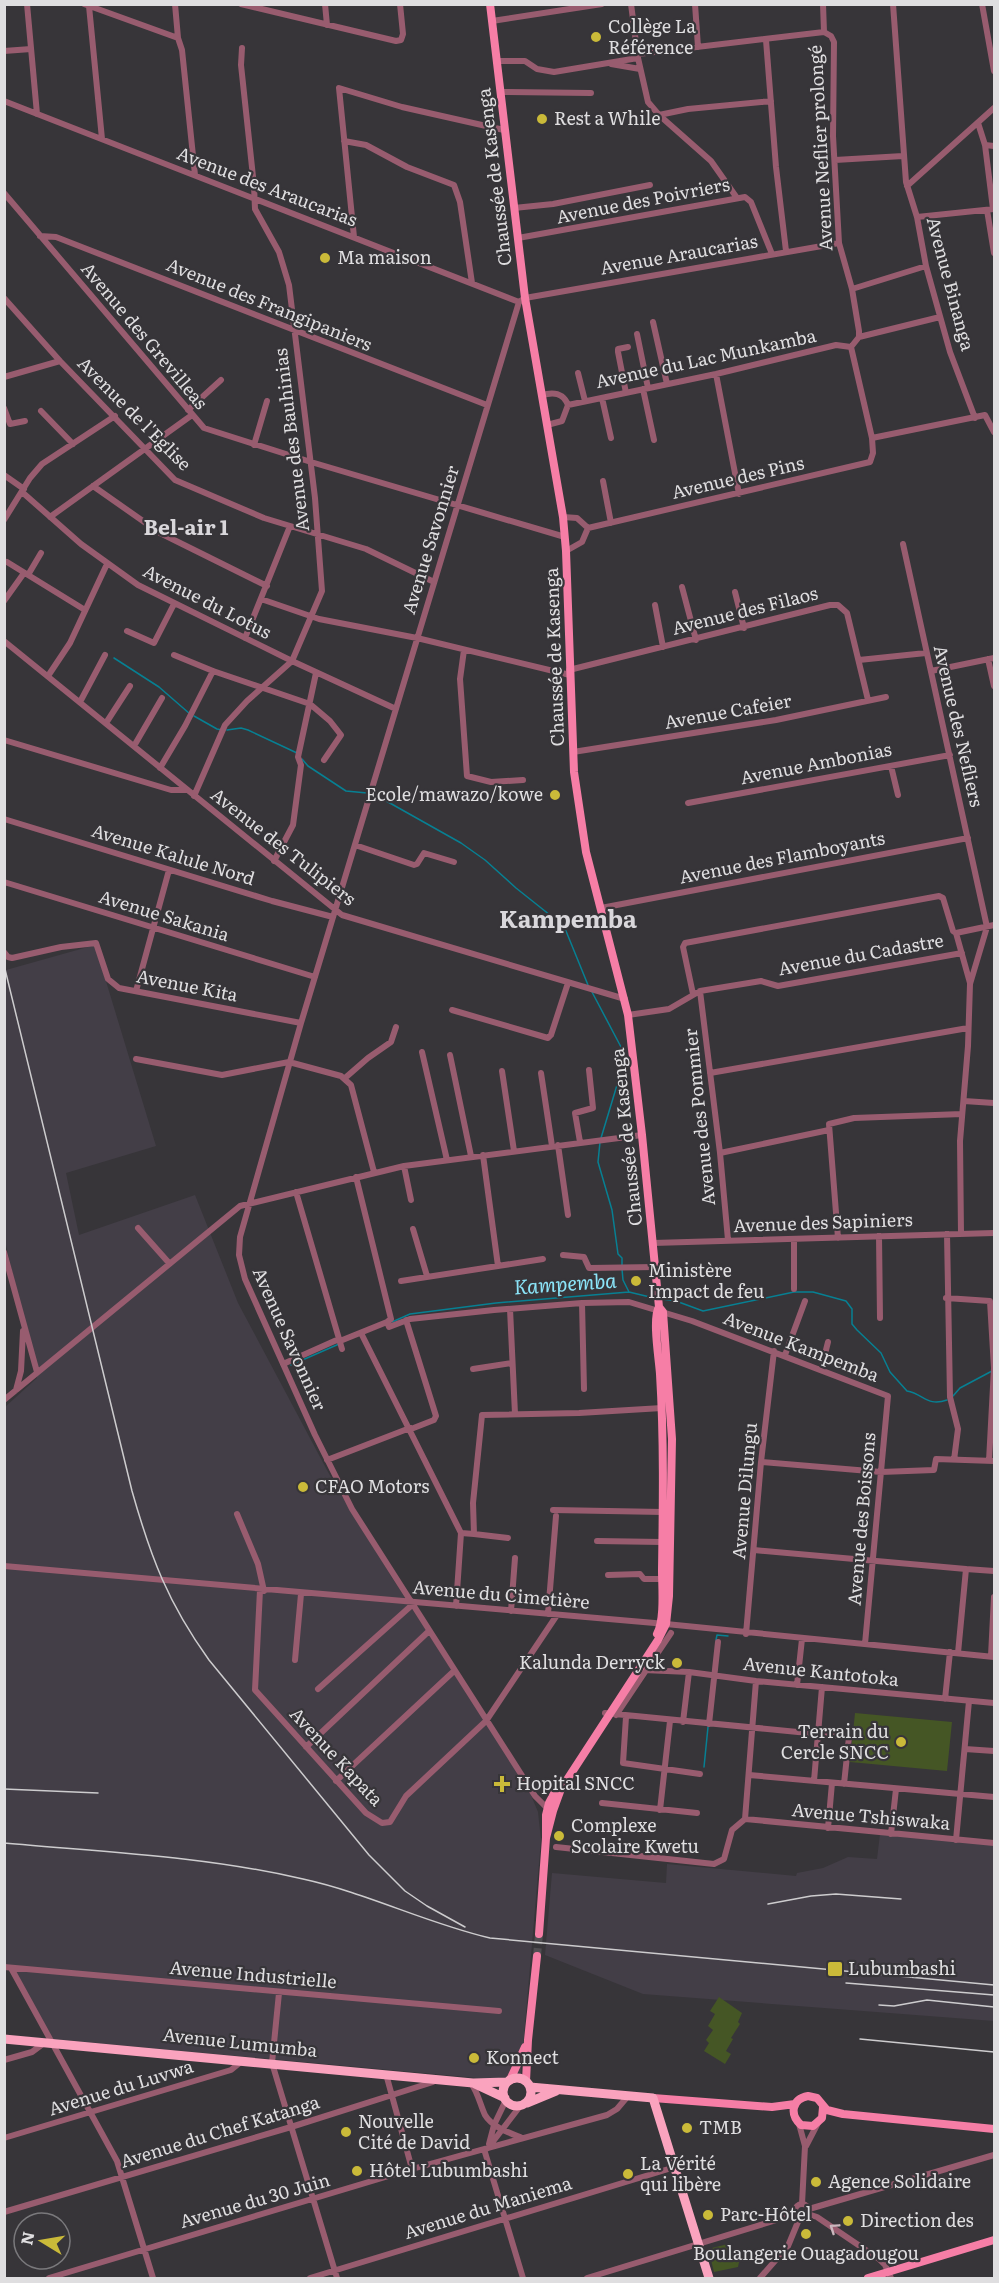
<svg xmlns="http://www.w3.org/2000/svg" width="999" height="2283" font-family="Literata,serif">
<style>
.built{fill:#433e47}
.green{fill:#455625}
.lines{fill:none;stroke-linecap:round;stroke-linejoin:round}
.stream{stroke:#078093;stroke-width:1.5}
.major-tunnel{stroke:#504e52;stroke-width:8;stroke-dasharray:8 4;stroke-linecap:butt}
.minor{stroke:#985c6f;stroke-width:6}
.major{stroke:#f67ea6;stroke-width:8}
.highway{stroke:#faa3be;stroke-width:9}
.rail{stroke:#cdccce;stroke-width:1.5}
.oneway{stroke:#cab7be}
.poi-dot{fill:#caba39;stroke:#373539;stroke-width:2}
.labels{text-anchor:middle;stroke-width:4.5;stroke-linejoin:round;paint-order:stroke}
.poi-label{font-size:18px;fill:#dfdee0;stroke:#373539;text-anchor:start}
.street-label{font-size:18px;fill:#dfdee0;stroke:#373539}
.water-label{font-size:20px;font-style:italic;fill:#8be4f8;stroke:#373539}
.quarter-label{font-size:21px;font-weight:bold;fill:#d9d7db;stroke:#373539}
.district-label{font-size:24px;font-weight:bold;fill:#d9d7db;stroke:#373539}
</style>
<rect width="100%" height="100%" fill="#373539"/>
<path class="built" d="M95 945 156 1146 66 1173 79 1235 195 1195 238 1303 328 1472 391 1576 528 1788 538 1812 541 1840 520 2082 52 2039 11 1969 5 1968V1407L37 1378 5 1241 4 964 6 970Z
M880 1834 994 1845V2021L643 1994 545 1955 552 1873 666 1883 667 1864 796 1876 797 1873 823 1868 848 1857 877 1859Z"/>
<path class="green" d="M855 1713 952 1722 947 1771 850 1762Z
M719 1997 742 2013 738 2022 740 2024 731 2038 733 2039 726 2051 731 2054 725 2064 704 2051 709 2043 706 2040 713 2030 708 2026 715 2014 710 2011Z
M728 2244 733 2261 739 2262 738 2267 714 2272 709 2252 712 2248Z"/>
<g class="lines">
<path class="stream" d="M114 658 159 687 190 714
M194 716 217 729 222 730
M227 730 241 728 248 730 297 753
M302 759 308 766 346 791 367 793
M372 793 461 843 485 860 516 888 560 923 566 931 588 985
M592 992 621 1047 624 1062 601 1138
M600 1142 598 1162 612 1210 618 1254 622 1258V1265
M622 1269 623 1280 629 1292
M662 1299 676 1301 703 1311 794 1292H813L846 1301 852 1309V1324L857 1330 881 1353 890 1372 907 1391C924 1394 927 1407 947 1400
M392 1322 410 1314 496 1303 629 1292 654 1298
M291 1365 339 1344
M953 1396 960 1388 992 1371
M716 1640 717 1635 728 1636
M704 1767 708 1727"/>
<path class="major-tunnel" d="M537 1956 539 1934"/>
<path class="minor" d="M27 4 37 114
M84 4 178 38
M175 4 178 38 182 50 195 175
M241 4 396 41 401 40 403 34 400 4
M325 4 327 25
M631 4 638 58 648 102 659 115 711 161 737 198
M695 4 698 47
M823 4 824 32
M893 4 906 182 917 217 926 266 950 352 975 418
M982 4 994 71
M89 6 102 139
M492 21 602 4
M824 32 831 36 834 42 833 136 839 243 852 289 859 331V337L851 347
M766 40 776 167 786 251
M4 51 31 49
M638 54 824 32
M497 61H525L537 69 554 72 638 58
M611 64 640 69
M500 92 591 93
M4 101 519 302
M659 115 688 109 771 101
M978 123 985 145 993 209
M344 141 366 145 407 167 454 185 460 202 472 283
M985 145 994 146
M835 160 903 156
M907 186 994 108
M4 193 204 428 311 462 565 537
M514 208 553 204 650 185
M987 210 994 253
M917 217 994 209
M40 236 56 237 487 405
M354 237 339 88 402 107 504 130
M518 238 745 197 751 202 772 254
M852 289 926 266
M4 298 60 361 175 480 264 518 366 549 434 582
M653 322 667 384
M637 334 648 388
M859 337 940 317
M578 373 585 401
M716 374 739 494
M4 377 60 361
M643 389 654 440
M626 393 618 352V349L628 347
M542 395C553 392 563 392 568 405L562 421 547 425
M602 398 611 438
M568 405 716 374 836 345 851 347
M4 408 10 424 25 421
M188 410 221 380
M41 411 73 444
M872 438 985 415 994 432
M254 445 267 401
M4 475 24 489
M603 481 611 523
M93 486 160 533 267 586
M22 492 81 544 138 585 292 661 396 709
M50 517 192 415
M563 517 577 518 588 528 582 542 566 551
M4 520 30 478 42 464 115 416
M588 528 870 462 873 453 872 438 851 347
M903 544 987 927 970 984 968 1046 960 1141 961 1234
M7 562 85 610
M28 575 41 553
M682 587 696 640
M735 592 744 628
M261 599 319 619 417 638 570 675
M4 601 24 573
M655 605 663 647
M127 631 154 643 174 604
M245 638 290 526
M4 641 342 915 625 999
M464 650 460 679 467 776 491 782 523 780
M174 655 213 671 310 704 330 721 341 735 324 760
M988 659 994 686
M859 660 926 653
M569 670 830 605H838L847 613 868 700
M931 671 994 658
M48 676 70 643 107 564
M80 702 105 655
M106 723 130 686
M4 740 171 790H186
M134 746 162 698
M573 752 776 720 886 697
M891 766 898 795
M160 768 185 726 213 671
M194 796 225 725 247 701 292 661 322 591 315 498 289 285 279 252 255 209 254 186 241 65 242 48
M688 803 950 755
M4 819 272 901 333 917
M355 845 414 865 417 864 424 853 454 862
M274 861 293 825 301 765 298 757 316 673
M4 882 315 977
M601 908 968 838
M956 933 994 925
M4 952 8 957 12 958 61 947 96 943 108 979 119 988 301 1023
M136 991 169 870
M700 991 720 1153 728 1240
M693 994 683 947 685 943 939 896 943 898 953 931 956 933 970 983
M452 1010 548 1038 551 1035 568 983
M628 1015 669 1009 700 991 761 981 778 986 962 953
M422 1052 447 1160
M450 1055 471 1156
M136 1059 222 1075 289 1062 341 1076 351 1085 374 1172
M502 1071 514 1151
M541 1073 552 1146
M710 1073 968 1028
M345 1078 368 1058 391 1042 396 1027
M964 1101 994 1103
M580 1142 575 1113 593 1108 589 1070
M558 1145 568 1215
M720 1153 829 1130
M483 1155 498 1266
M404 1166 411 1200
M296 1192 342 1349
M138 1228 169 1263
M413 1229 427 1276
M947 1234 950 1397 958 1429 954 1460
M879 1236 880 1318
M838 1238 829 1124 854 1118 962 1114
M794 1239V1289
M653 1243 994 1233
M4 1252 37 1372
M563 1255 584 1257 589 1268 655 1267
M401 1281 543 1259
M946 1298 990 1301 994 1368 989 1461
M582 1303 584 1389
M510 1309 515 1414
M406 1320 436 1416 434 1420 411 1429
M387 1322 389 1327 410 1319 494 1310 582 1303 629 1302 692 1321 888 1396 865 1644
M361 1333 461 1533 456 1606
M340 1341 387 1322 391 1319 356 1177
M785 1355 805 1301
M283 1364 339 1339
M473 1369 512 1363
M821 1370 828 1342
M16 1390 21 1371 23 1331
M4 1400 240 1206 404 1166 642 1135
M327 1460 410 1428
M761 1462 881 1472 934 1470 936 1459 994 1461
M553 1510 663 1512
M237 1514 258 1564 264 1591
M461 1533 474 1534 473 1503 482 1415 579 1413 662 1408
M474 1534 508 1538
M597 1541 662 1542
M754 1550 966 1569
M4 1566 666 1624 994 1657
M608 1575 640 1574 644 1579H662
M260 1590 255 1690 366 1813 382 1823 390 1822 406 1796 486 1721 557 1615
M511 1611 515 1558
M548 1614 556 1516
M746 1634 761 1462 774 1351
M958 1653 966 1569 994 1571
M991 1656 994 1597
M295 1660 301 1594
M644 1670 689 1672 756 1681 994 1703
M797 1685 802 1639
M318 1689 412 1605
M945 1699 950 1652
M605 1713 849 1737 844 1784
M616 1715 671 1633
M626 1717 623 1763 700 1774
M683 1722 689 1672
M709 1724 718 1642
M306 1747 429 1631
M965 1749 994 1751
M749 1775 994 1797
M336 1781 454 1671
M814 1781 822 1687
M602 1803 697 1813
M549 1810 535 1796 352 1509 315 1435 245 1279 239 1255 240 1237 301 1023 519 302 525 298 839 243
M660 1810 670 1721
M745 1819 994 1843
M745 1819 756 1681
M828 1828 832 1783
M891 1834 896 1789
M956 1840 969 1701
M556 1847 714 1864 724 1859 732 1830 745 1819
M4 1967 499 2011
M11 1968 117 2161 153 2278
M279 1993 272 2063 337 2278
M4 2060 32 2052 44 2043
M386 2074 412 2169
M471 2083C478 2093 480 2104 485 2115 492 2127 510 2133 522 2138
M799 2124 805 2146 802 2204
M4 2138 231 2070 242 2061
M489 2144 494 2125 506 2100
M806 2146 818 2123
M488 2148 521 2105
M484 2149 523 2278
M795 2211a7 7 0 1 1 14 0a7 7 0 1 1-14 0Z
M809 2209 994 2155
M4 2212 291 2127 433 2082
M808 2214 817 2217 879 2259 885 2265 891 2278
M49 2278 412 2169 607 2115 617 2109 628 2096
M310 2278 675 2167
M587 2278 796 2214
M760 2278 788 2246 800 2217"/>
<path class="major" d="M490 4 525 298 563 517 566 551 574 772 586 852 628 1015 642 1135 659 1307 663 1312 672 1439 669 1596 666 1624 658 1640 561 1789 553 1811 546 1838
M657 1634C665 1619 662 1587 662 1570 663 1505 664 1440 660 1374 659 1359 652 1318 659 1307
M539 1934 546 1838V1815L549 1803 556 1790
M510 2080 525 2047
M526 2081 528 2040 537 1956
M653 2098 772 2107 795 2104
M823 2107 822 2118 813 2126 801 2125C789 2114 792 2099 808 2096L817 2098 827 2110 843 2114 994 2129
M868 2278 994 2240"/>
<path class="highway" d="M4 2039 473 2083 507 2082
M503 2092a14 14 0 1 1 28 0a14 14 0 1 1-28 0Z
M475 2084 505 2098
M530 2087 653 2098 709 2278
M527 2103 556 2091"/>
<path class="rail" d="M4 965 132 1491C151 1558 168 1603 209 1660L369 1855 405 1891 427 1906 465 1927
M4 1789 98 1793
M4 1843C104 1852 205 1856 303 1879 367 1893 426 1923 490 1938L994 1985
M768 1904 811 1896 836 1894 901 1899
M846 1983 994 1995
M879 2005 894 2006 927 2000 994 2007
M860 2039 994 2052"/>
</g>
<defs><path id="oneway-chevron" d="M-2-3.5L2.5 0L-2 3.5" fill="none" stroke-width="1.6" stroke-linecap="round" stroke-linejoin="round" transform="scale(1.5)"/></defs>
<use class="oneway" href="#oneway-chevron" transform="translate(834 2228) rotate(-146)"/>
<g class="poi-dot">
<circle cx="596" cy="37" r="6"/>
<circle cx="542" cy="119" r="6"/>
<circle cx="325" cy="258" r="6"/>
<circle cx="555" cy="795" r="6"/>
<circle cx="636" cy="1281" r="6"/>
<circle cx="303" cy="1487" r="6"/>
<circle cx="677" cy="1663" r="6"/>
<circle cx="901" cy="1742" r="6"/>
<path d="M499 1775h6v6h6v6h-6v6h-6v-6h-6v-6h6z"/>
<circle cx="559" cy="1836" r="6"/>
<rect x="827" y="1961" width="16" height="16" rx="3"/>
<circle cx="474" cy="2058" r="6"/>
<circle cx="687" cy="2128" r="6"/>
<circle cx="346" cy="2132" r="6"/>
<circle cx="357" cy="2171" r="6"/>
<circle cx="628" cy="2174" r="6"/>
<circle cx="816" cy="2182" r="6"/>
<circle cx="708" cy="2215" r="6"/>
<circle cx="848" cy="2221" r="6"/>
<circle cx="806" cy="2234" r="6"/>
</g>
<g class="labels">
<g class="poi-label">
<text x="608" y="33">Collège La<tspan x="608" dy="21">Référence</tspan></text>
<text x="554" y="125">Rest a While</text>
<text x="337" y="264">Ma maison</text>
<text x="543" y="801" text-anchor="end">Ecole/mawazo/kowe</text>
<text x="648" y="1277">Ministère<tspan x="648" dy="21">Impact de feu</tspan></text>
<text x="315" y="1493">CFAO Motors</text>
<text x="665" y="1669" text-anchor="end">Kalunda Derryck</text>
<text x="889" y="1738" text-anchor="end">Terrain du<tspan x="889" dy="21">Cercle SNCC</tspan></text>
<text x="516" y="1790">Hopital SNCC</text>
<text x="571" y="1832">Complexe<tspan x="571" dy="21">Scolaire Kwetu</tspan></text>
<text x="848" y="1975">Lubumbashi</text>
<text x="486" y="2064">Konnect</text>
<text x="358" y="2128">Nouvelle<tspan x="358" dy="21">Cité de David</tspan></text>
<text x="699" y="2134">TMB</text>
<text x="640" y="2170">La Vérité<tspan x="640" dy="21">qui libère</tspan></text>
<text x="369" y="2177">Hôtel Lubumbashi</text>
<text x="828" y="2188">Agence Solidaire</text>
<text x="720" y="2221">Parc-Hôtel</text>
<text x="860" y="2227">Direction des</text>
<text x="806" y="2260" text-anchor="middle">Boulangerie Ouagadougou</text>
</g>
<g class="street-label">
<text transform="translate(821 148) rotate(-93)" y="6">Avenue Neflier prolongé</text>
<text transform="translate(495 177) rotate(-97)" y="6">Chaussée de Kasenga</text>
<text transform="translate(267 187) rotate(21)" y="6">Avenue des Araucarias</text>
<text transform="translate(643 201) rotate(-11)" y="6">Avenue des Poivriers</text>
<text transform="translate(679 255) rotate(-10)" y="6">Avenue Araucarias</text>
<text transform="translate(950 284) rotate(75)" y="6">Avenue Binanga</text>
<text transform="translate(269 305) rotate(22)" y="6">Avenue des Frangipaniers</text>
<text transform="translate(144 336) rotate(50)" y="6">Avenue des Grevilleas</text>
<text transform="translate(706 359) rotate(-12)" y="6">Avenue du Lac Munkamba</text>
<text transform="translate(134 414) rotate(45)" y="6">Avenue de l'Eglise</text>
<text transform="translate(292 440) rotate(-97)" y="6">Avenue des Bauhinias</text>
<text transform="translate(738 478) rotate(-13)" y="6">Avenue des Pins</text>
<text transform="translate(431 540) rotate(-73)" y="6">Avenue Savonnier</text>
<text transform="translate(207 602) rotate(27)" y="6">Avenue du Lotus</text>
<text transform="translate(745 611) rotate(-14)" y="6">Avenue des Filaos</text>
<text transform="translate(555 657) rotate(-92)" y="6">Chaussée de Kasenga</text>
<text transform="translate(728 712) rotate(-10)" y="6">Avenue Cafeier</text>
<text transform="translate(958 726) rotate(77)" y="6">Avenue des Nefliers</text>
<text transform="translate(816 764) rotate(-11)" y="6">Avenue Ambonias</text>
<text transform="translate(283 847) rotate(38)" y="6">Avenue des Tulipiers</text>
<text transform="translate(173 855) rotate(17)" y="6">Avenue Kalule Nord</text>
<text transform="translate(782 858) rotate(-11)" y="6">Avenue des Flamboyants</text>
<text transform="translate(164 916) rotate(17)" y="6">Avenue Sakania</text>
<text transform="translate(861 955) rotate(-10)" y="6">Avenue du Cadastre</text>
<text transform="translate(187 986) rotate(11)" y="6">Avenue Kita</text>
<text transform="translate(700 1117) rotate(-96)" y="6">Avenue des Pommier</text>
<text transform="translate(627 1137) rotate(-96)" y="6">Chaussée de Kasenga</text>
<text transform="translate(823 1223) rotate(-2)" y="6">Avenue des Sapiniers</text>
<text transform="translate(289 1339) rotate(66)" y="6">Avenue Savonnier</text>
<text transform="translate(801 1347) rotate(21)" y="6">Avenue Kampemba</text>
<text transform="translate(745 1491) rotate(-85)" y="6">Avenue Dilungu</text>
<text transform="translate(862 1519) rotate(-85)" y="6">Avenue des Boissons</text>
<text transform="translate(501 1595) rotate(5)" y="6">Avenue du Cimetière</text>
<text transform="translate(821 1672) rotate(6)" y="6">Avenue Kantotoka</text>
<text transform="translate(336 1757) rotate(47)" y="6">Avenue Kapata</text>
<text transform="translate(871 1817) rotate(5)" y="6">Avenue Tshiswaka</text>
<text transform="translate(253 1975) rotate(5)" y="6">Avenue Industrielle</text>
<text transform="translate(240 2043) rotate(6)" y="6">Avenue Lumumba</text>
<text transform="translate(121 2088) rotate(-17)" y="6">Avenue du Luvwa</text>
<text transform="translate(220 2132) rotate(-17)" y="6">Avenue du Chef Katanga</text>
<text transform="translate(255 2201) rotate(-16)" y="6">Avenue du 30 Juin</text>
<text transform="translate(488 2208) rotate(-17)" y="6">Avenue du Maniema</text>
</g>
<g class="water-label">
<text transform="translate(565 1284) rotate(-4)" y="7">Kampemba</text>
</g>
<g class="quarter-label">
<text x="186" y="535">Bel-air 1</text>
</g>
<g class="district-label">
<text x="568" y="928">Kampemba</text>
</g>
</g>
<rect width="999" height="2283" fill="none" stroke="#dfdee0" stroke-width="12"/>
<g transform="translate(42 2241) rotate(281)"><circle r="28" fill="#373539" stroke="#7a797c" stroke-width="1.5"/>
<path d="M0-4.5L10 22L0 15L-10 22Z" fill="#caba39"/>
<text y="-9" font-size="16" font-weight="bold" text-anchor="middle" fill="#dfdee0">N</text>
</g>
</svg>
